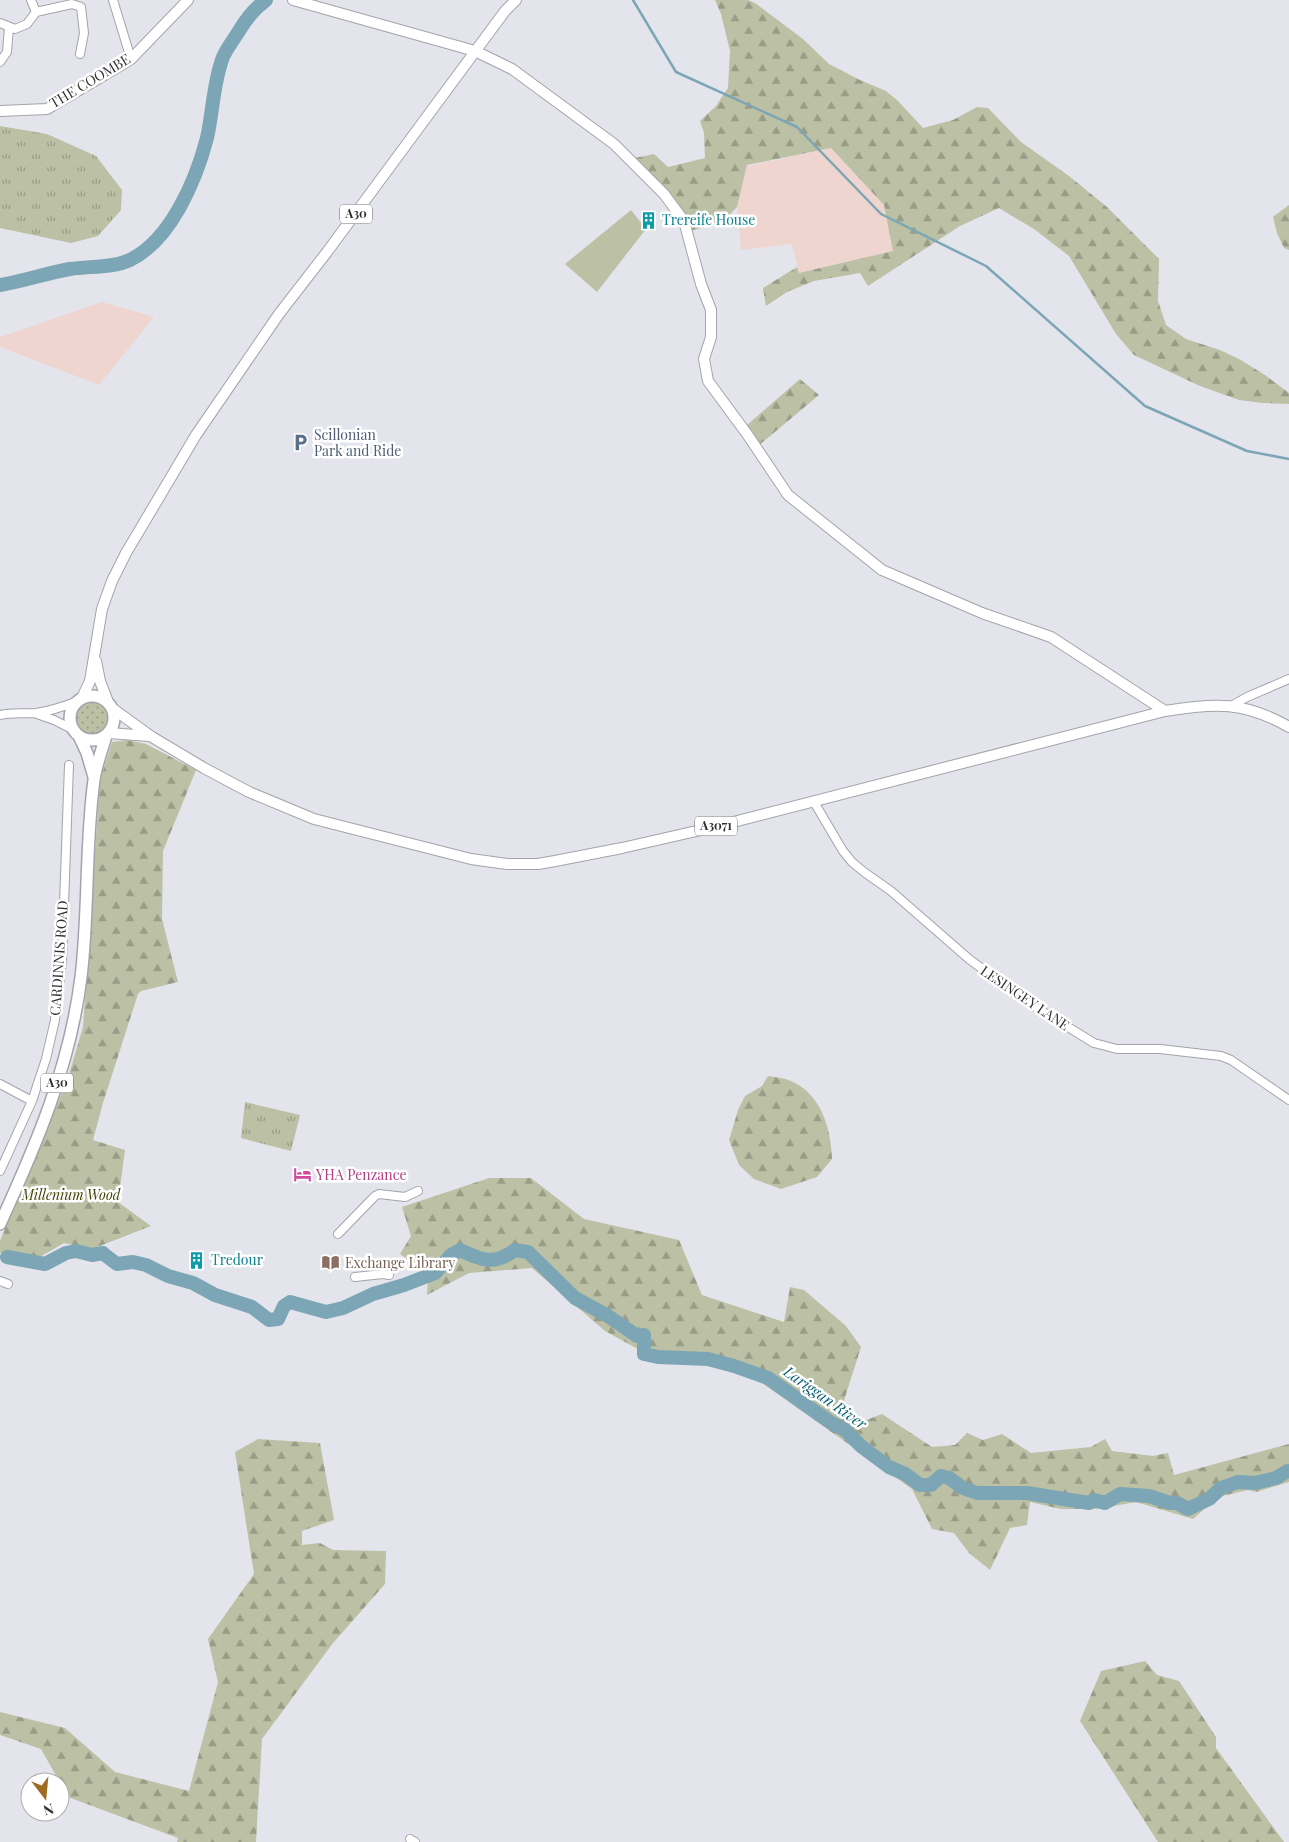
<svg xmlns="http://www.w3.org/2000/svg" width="1289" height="1842" font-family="'Playfair Display',serif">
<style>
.industrial{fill:#efd5cf}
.grass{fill:url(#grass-dots)}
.forest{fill:url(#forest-firs)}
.park{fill:url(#park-tufts)}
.garden{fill:#bcc0a4}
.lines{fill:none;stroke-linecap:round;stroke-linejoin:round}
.stream{stroke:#7ca6b5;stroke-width:2.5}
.river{stroke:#7ca6b5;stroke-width:14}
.minor-casing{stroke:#a3a4ab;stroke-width:10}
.major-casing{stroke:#a3a4ab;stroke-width:12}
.highway-casing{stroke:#a3a4ab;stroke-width:14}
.minor{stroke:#fff;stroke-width:8}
.major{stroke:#fff;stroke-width:10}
.highway{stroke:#fff;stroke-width:11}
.labels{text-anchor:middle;stroke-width:5;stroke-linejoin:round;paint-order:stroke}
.shield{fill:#fff;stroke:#6d6d70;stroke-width:1}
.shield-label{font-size:12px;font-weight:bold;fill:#2f2f32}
.street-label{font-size:14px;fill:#2f2f32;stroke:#fff}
.culture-label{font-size:14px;fill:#0d838f;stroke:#fff;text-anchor:start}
.service-label{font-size:14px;fill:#4e5e75;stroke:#fff;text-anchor:start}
.hotel-label{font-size:14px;fill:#b23c85;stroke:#fff;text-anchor:start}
.park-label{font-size:14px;font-style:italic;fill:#3f4405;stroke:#fff}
.education-label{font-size:14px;fill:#785e54;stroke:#fff;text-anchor:start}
.water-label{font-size:15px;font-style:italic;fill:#065c73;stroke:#fff}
</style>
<defs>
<pattern id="grass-dots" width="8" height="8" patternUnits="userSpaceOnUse" patternTransform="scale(1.25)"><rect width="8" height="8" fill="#bcc0a4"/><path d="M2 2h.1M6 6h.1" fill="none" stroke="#999c86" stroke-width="1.8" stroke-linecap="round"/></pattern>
<pattern id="forest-firs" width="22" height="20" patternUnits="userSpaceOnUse" patternTransform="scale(1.25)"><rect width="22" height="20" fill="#bcc0a4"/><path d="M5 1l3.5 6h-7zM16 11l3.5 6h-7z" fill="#999c86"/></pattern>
<pattern id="park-tufts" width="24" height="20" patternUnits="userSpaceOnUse" patternTransform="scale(1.25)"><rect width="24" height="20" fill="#bcc0a4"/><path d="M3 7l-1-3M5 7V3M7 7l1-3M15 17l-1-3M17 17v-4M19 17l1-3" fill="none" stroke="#999c86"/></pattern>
</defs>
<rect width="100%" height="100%" fill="#e4e5ec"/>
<path class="industrial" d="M831 148 884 205 894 251 799 273 792 244 741 250 737 207 747 166Z
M102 302 154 317 99 385 0 347V337Z"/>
<path class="grass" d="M75 718a17 17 0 1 1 34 0a17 17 0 1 1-34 0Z"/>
<path class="forest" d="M715 0H748L755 3 803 39 829 64 860 80 886 91 898 101 923 128 953 120 977 107 988 108 1021 142 1069 176 1107 207 1159 259 1158 301 1166 325 1186 339 1220 350 1239 359 1265 375 1289 393V404L1262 403 1239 400 1200 386 1134 355 1116 334 1069 256 1034 229 999 208 960 226 868 286 860 273 814 281 787 292 766 306 763 288 797 267 799 273 893 251 884 205 831 148 747 165 737 207 723 222 690 231 675 202 665 188 635 158 654 154 668 167 705 158 704 133 700 121 716 106 728 88 730 51 721 14Z
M1289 205V250L1284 248 1277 233 1273 217Z
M800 379 819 395 758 446 747 425Z
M127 740 146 744 196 770 163 851 162 919 178 982 141 991 138 994 103 1103 93 1140 125 1150 118 1202 151 1226 92 1249 64 1243 38 1258 0 1253V1241L68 1078 83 1027 100 780 112 742Z
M768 1076C775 1077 784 1078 791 1081 821 1094 831 1128 832 1159L817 1177 781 1189 754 1179 739 1165 729 1140 738 1110 745 1096 762 1086Z
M489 1178H531L584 1219 679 1240 702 1295 784 1322 790 1287 804 1290 846 1326 861 1347 840 1413 856 1424 882 1414 932 1447 955 1445 967 1433 983 1440 1002 1434 1031 1453 1091 1447 1105 1439 1112 1451 1153 1456 1168 1453 1174 1475 1289 1444V1482L1256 1492 1248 1490 1218 1497 1193 1519 1136 1502 1097 1509H1061L1030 1502 1027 1525 1010 1528 990 1570 969 1553 954 1533 932 1529 912 1489 759 1381 708 1364H665L605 1331 532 1268 469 1273 427 1295 428 1279 419 1267 400 1254 411 1236 402 1207Z
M258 1439 320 1443 334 1520 302 1531V1545L320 1543 333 1550 386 1551 385 1584 333 1643 262 1739 256 1842H177L178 1838 68 1797 41 1749 0 1735V1712L65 1728 115 1772 189 1791 218 1682 208 1639 254 1574 235 1452Z
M1145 1661 1157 1675 1179 1681 1216 1737V1748L1284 1842H1158L1080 1721 1101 1671Z"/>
<path class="park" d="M0 126 47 134 96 156 122 190 121 210 98 236 71 243 0 228Z
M245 1102 300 1115 291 1151 241 1138Z"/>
<path class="garden" d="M631 210 646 229 597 292 565 264Z"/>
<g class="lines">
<path class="stream" d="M633 0 676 72 797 127 881 214 986 266 1145 406 1247 451 1289 459"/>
<path class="river" d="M0 285C24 281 47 273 70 269 90 266 112 268 130 260 171 240 196 180 207 138 213 112 213 83 223 57 227 48 234 39 239 31 246 19 255 8 266 0
M105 1255 117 1264 133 1262 146 1265 168 1276 193 1283 215 1295 252 1307 269 1320 278 1319 284 1306 290 1302 326 1312 343 1308 373 1294 404 1285 435 1273 451 1255 460 1250C482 1260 493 1266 515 1250L528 1252 575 1298 608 1316 637 1336 644 1335V1354L658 1357 708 1359 734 1366 768 1378 830 1422 845 1430 862 1447 889 1467 905 1474 920 1485H931L941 1476 949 1478 963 1488 977 1493H1027L1089 1503 1094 1500 1105 1503 1120 1494 1149 1496 1170 1503H1177L1188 1509 1209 1499 1221 1488 1238 1482 1255 1483 1276 1478 1286 1472 1289 1471
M7 1257 45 1264 66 1253 76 1251 92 1255 103 1253"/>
<defs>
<path id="minor" d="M31 0 36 12
M113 0 131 59
M36 12 72 4 81 7 84 33 80 54
M0 23 15 29 27 24 36 12
M0 62 7 52 9 27
M1233 705 1247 697 1289 679
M37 714 54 720 74 730
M0 715C12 712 24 714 36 713 51 711 65 706 78 701
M814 802 843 851 852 862 864 872 891 891 969 959 996 979 1037 1008 1094 1043 1117 1049H1160L1221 1056 1231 1060 1289 1100
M0 1084 32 1101
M0 1171 32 1101 46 1059 55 1020 62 960 69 765
M338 1234 375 1196 379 1194 405 1197 418 1191
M355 1277 383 1274 389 1275
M0 1281 8 1284
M410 1839 415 1842"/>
<path id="major" d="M293 0 475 51 512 69 614 144 664 194 684 221 701 284 711 310V337L704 359 708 381 747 434 788 495 882 570 982 613 1051 637 1165 711
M0 111 47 109 106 74 131 59 188 0
M96 661 100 681 108 702
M82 698 90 681 102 609 112 581 126 553 196 435 279 314 327 252 505 11 516 0
M112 708 152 737 204 768 249 792 314 819 471 859 507 864H538L555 861 622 848 714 827 1165 711C1215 703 1244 701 1289 727
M109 733 149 736"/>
<path id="highway" d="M70 718a22 22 0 1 1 44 0a22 22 0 1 1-44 0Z
M79 736 87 753 94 777
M0 1224C37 1143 70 1066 81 977 89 912 85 845 94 780 96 765 102 750 106 736"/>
</defs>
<use href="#minor" class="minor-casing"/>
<use href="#major" class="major-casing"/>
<use href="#highway" class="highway-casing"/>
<use href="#minor" class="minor"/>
<use href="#major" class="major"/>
<use href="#highway" class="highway"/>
</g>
<defs>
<symbol id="building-bare" viewBox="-9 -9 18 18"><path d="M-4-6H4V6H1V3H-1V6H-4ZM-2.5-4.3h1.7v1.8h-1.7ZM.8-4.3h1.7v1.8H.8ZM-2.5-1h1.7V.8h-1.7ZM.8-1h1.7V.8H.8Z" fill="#0f9aa8" stroke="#fff" stroke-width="2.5" paint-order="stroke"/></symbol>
<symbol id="parking-bare" viewBox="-9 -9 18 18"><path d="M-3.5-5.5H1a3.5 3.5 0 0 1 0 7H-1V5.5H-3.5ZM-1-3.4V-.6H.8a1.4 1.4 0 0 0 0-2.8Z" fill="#5c6f8a" stroke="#fff" stroke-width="2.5" paint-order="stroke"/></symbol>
<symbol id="hotel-bare" viewBox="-9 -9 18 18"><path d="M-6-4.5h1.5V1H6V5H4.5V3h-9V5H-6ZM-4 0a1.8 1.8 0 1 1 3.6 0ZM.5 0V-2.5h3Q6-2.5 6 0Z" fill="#d1479c" stroke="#fff" stroke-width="2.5" paint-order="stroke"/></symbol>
<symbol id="library-bare" viewBox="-9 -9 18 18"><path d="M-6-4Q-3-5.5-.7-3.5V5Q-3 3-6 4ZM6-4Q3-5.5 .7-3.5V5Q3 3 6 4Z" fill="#8d6e63" stroke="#fff" stroke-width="2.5" paint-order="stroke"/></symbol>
</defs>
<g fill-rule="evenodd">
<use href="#building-bare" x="636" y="208" width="25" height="25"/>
<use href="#parking-bare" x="288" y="430" width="25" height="25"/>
<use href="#hotel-bare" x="290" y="1162" width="25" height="25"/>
<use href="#building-bare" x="184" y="1248" width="25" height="25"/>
<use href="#library-bare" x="318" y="1250" width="25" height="25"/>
</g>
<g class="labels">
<g class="shield">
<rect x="340" y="204.5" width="32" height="19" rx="4"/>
<rect x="695" y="816.5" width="42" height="19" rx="4"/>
<rect x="41" y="1073.5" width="32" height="19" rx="4"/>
</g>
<g class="shield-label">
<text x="356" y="218">A30</text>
<text x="716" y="830">A3071</text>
<text x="57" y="1087">A30</text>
</g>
<g class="street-label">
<text transform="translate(90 81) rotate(-31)" y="5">THE COOMBE</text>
<text transform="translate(59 958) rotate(-86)" y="5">CARDINNIS ROAD</text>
<text transform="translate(1025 998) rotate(34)" y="5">LESINGEY LANE</text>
</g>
<g class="culture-label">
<text x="662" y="225">Trereife House</text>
<text x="211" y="1265">Tredour</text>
</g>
<g class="service-label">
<text x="314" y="440">Scillonian<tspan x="314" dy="16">Park and Ride</tspan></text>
</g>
<g class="hotel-label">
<text x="316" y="1180">YHA Penzance</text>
</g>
<g class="park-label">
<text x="71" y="1200">Millenium Wood</text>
</g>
<g class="education-label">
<text x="345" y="1268">Exchange Library</text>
</g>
<g class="water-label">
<text transform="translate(825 1398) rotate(35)" y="5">Lariggan River</text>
</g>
</g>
<g transform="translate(45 1797) rotate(164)"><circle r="24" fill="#ffffff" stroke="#acacad"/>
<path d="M0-4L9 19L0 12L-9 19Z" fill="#9e6c22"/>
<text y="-8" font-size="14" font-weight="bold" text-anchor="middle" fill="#2f2f32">N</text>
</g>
</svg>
